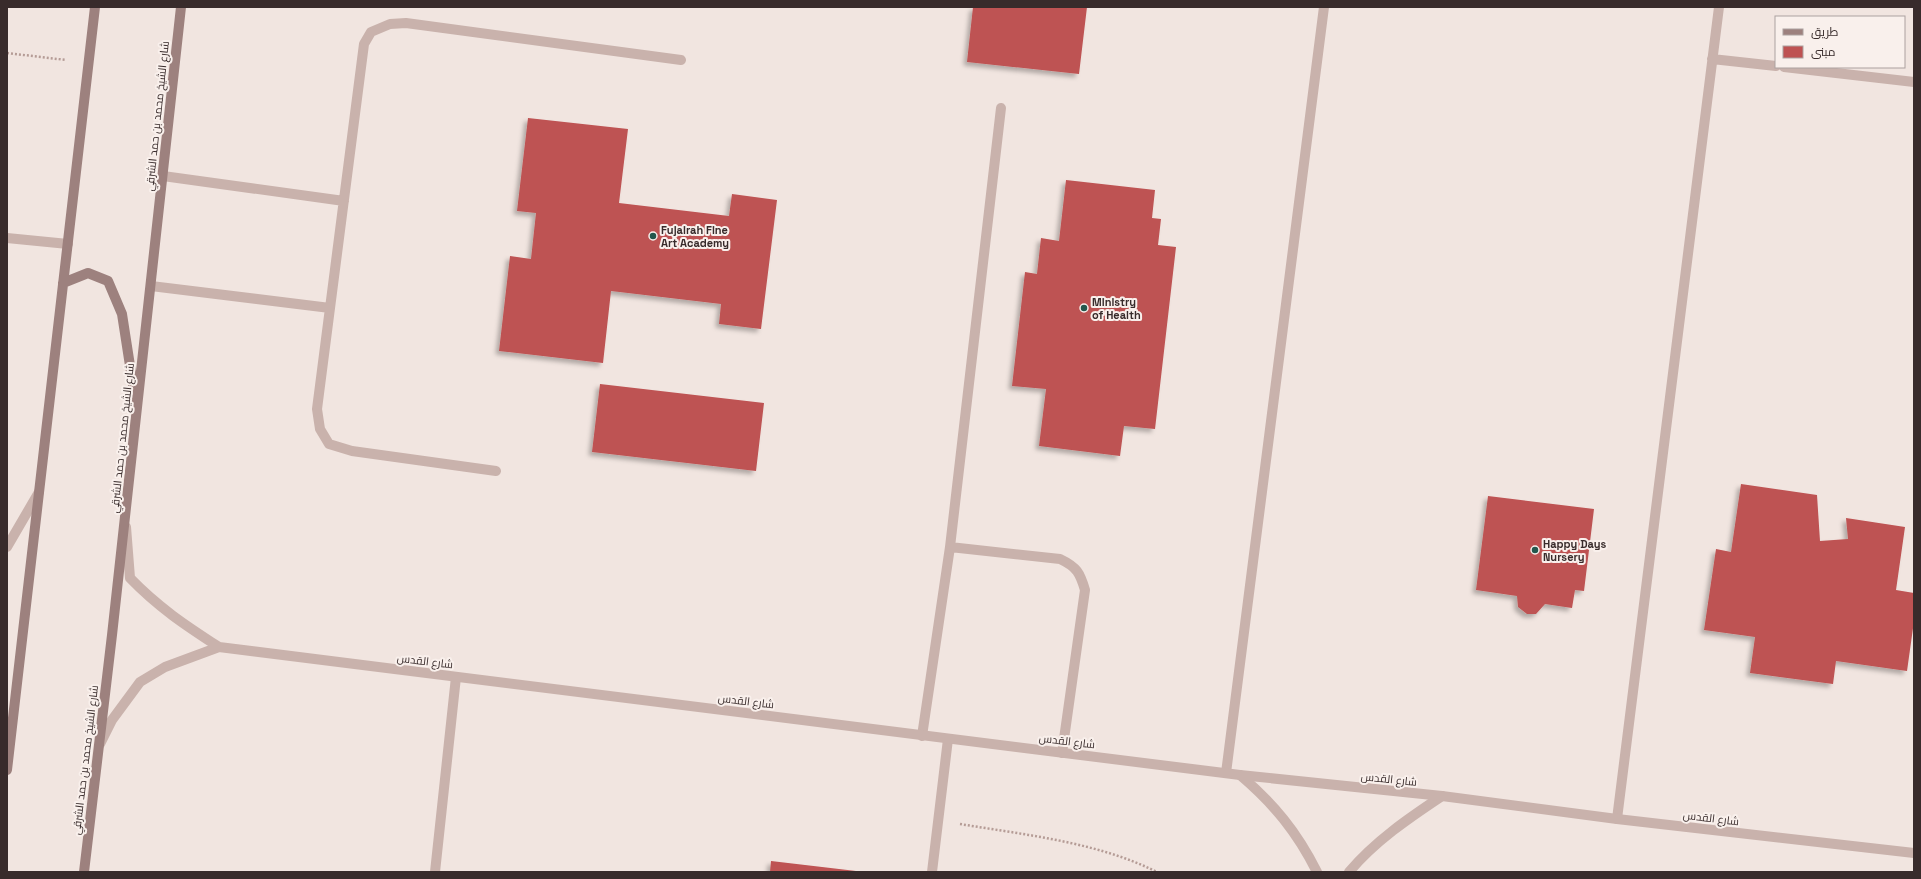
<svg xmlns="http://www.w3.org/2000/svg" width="1921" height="879" font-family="'Space Grotesk',Cairo,sans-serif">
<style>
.building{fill:#be5252;filter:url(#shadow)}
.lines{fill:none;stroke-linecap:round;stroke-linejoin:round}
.path{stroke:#b59c96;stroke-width:2.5;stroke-dasharray:2 2;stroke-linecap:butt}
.service{stroke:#c9b2ac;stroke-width:10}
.minor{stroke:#c9b2ac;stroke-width:10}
.tertiary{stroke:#c9b2ac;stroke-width:10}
.secondary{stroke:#9d817e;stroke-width:10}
.poi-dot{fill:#23574d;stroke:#f9f0ec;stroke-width:1.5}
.labels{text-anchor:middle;stroke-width:4;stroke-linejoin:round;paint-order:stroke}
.street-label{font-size:11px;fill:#382b2b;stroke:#f9f0ec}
.poi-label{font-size:11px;font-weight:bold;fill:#382b2b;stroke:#f9f0ec;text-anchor:start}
</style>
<defs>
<filter id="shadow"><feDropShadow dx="-3.5" dy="3.5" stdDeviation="2" flood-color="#0004"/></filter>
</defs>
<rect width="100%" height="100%" fill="#f1e5e0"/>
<path class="building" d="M973 7H1087L1079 74 967 62Z
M528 118 628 129 619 203 729 216 732 194 777 200 761 329 719 324 721 304 611 291 603 363 499 351 510 256 531 259 536 213 517 211Z
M1066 180 1155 190 1152 218 1161 219 1158 245 1176 247 1155 429 1124 426 1120 456 1039 446 1046 389 1012 386 1025 272 1037 274 1041 238 1059 241Z
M600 384 764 403 756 471 592 452Z
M1741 484 1817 495 1820 541 1848 539 1846 518 1905 527 1896 590 1914 593V621L1907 671 1836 661 1833 684 1750 673 1755 637 1704 630 1716 549 1731 552Z
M1488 496 1594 509 1584 591 1575 590 1572 608 1545 604 1536 614H1527L1518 607 1517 596 1476 590Z
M771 861 856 871V872H770Z"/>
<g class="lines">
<path class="path" d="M7 53 66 60
M960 824C1026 835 1097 842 1157 872"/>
<path class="service" d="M163 176 344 201
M151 286 330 308
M496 471 352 451 329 444 320 429 317 409 364 44 371 32 390 24 406 23 681 60
M950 547 1060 559C1077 567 1080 573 1085 590L1062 753
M922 736 950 547 1001 108"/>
<path class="minor" d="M1712 59 1776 66
M1784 67 1914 82
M7 238 68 244
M1226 773 1324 7
M1240 775C1274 804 1297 832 1317 872
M1617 819 1719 7
M435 872 456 677
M932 872 948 739
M1349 872C1375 841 1409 818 1442 796"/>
<path class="tertiary" d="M126 527 130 578C158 607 185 625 219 647L1240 775 1442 796 1617 819 1914 853
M7 547 39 492
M100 744 112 720 140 682 165 667 219 647"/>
<path class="secondary" d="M63 283 88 273 108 281 122 314 135 398
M7 770 95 7
M84 872 112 635 181 7"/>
</g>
<g class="poi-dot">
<circle cx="653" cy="236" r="4"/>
<circle cx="1084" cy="308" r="4"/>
<circle cx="1535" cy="550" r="4"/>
</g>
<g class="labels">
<g class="street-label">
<text transform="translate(157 116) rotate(-84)" y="4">شارع الشيخ محمد بن حمد الشرقي</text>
<text transform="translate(122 438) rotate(-84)" y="4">شارع الشيخ محمد بن حمد الشرقي</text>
<text transform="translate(425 661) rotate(7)" y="4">شارع القدس</text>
<text transform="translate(746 701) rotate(7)" y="4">شارع القدس</text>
<text transform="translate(1067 741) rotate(7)" y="4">شارع القدس</text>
<text transform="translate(85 760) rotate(-83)" y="4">شارع الشيخ محمد بن حمد الشرقي</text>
<text transform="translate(1389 779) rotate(6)" y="4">شارع القدس</text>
<text transform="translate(1711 818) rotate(7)" y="4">شارع القدس</text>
</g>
<g class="poi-label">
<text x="661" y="234">Fujairah Fine<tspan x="661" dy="13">Art Academy</tspan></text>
<text x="1092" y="306">Ministry<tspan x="1092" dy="13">of Health</tspan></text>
<text x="1543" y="548">Happy Days<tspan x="1543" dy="13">Nursery</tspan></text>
</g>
</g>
<rect width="1921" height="879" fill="none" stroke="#382b2b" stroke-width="16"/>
<rect x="1775" y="16" width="130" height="52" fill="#f9f0ec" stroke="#aca19f"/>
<rect x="1783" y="29" width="20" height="6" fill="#9d817e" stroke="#aca19f"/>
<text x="1811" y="36" font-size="12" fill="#382b2b">طريق</text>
<rect x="1783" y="46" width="20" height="12" fill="#be5252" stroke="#aca19f"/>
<text x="1811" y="56" font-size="12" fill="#382b2b">مبنى</text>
</svg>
